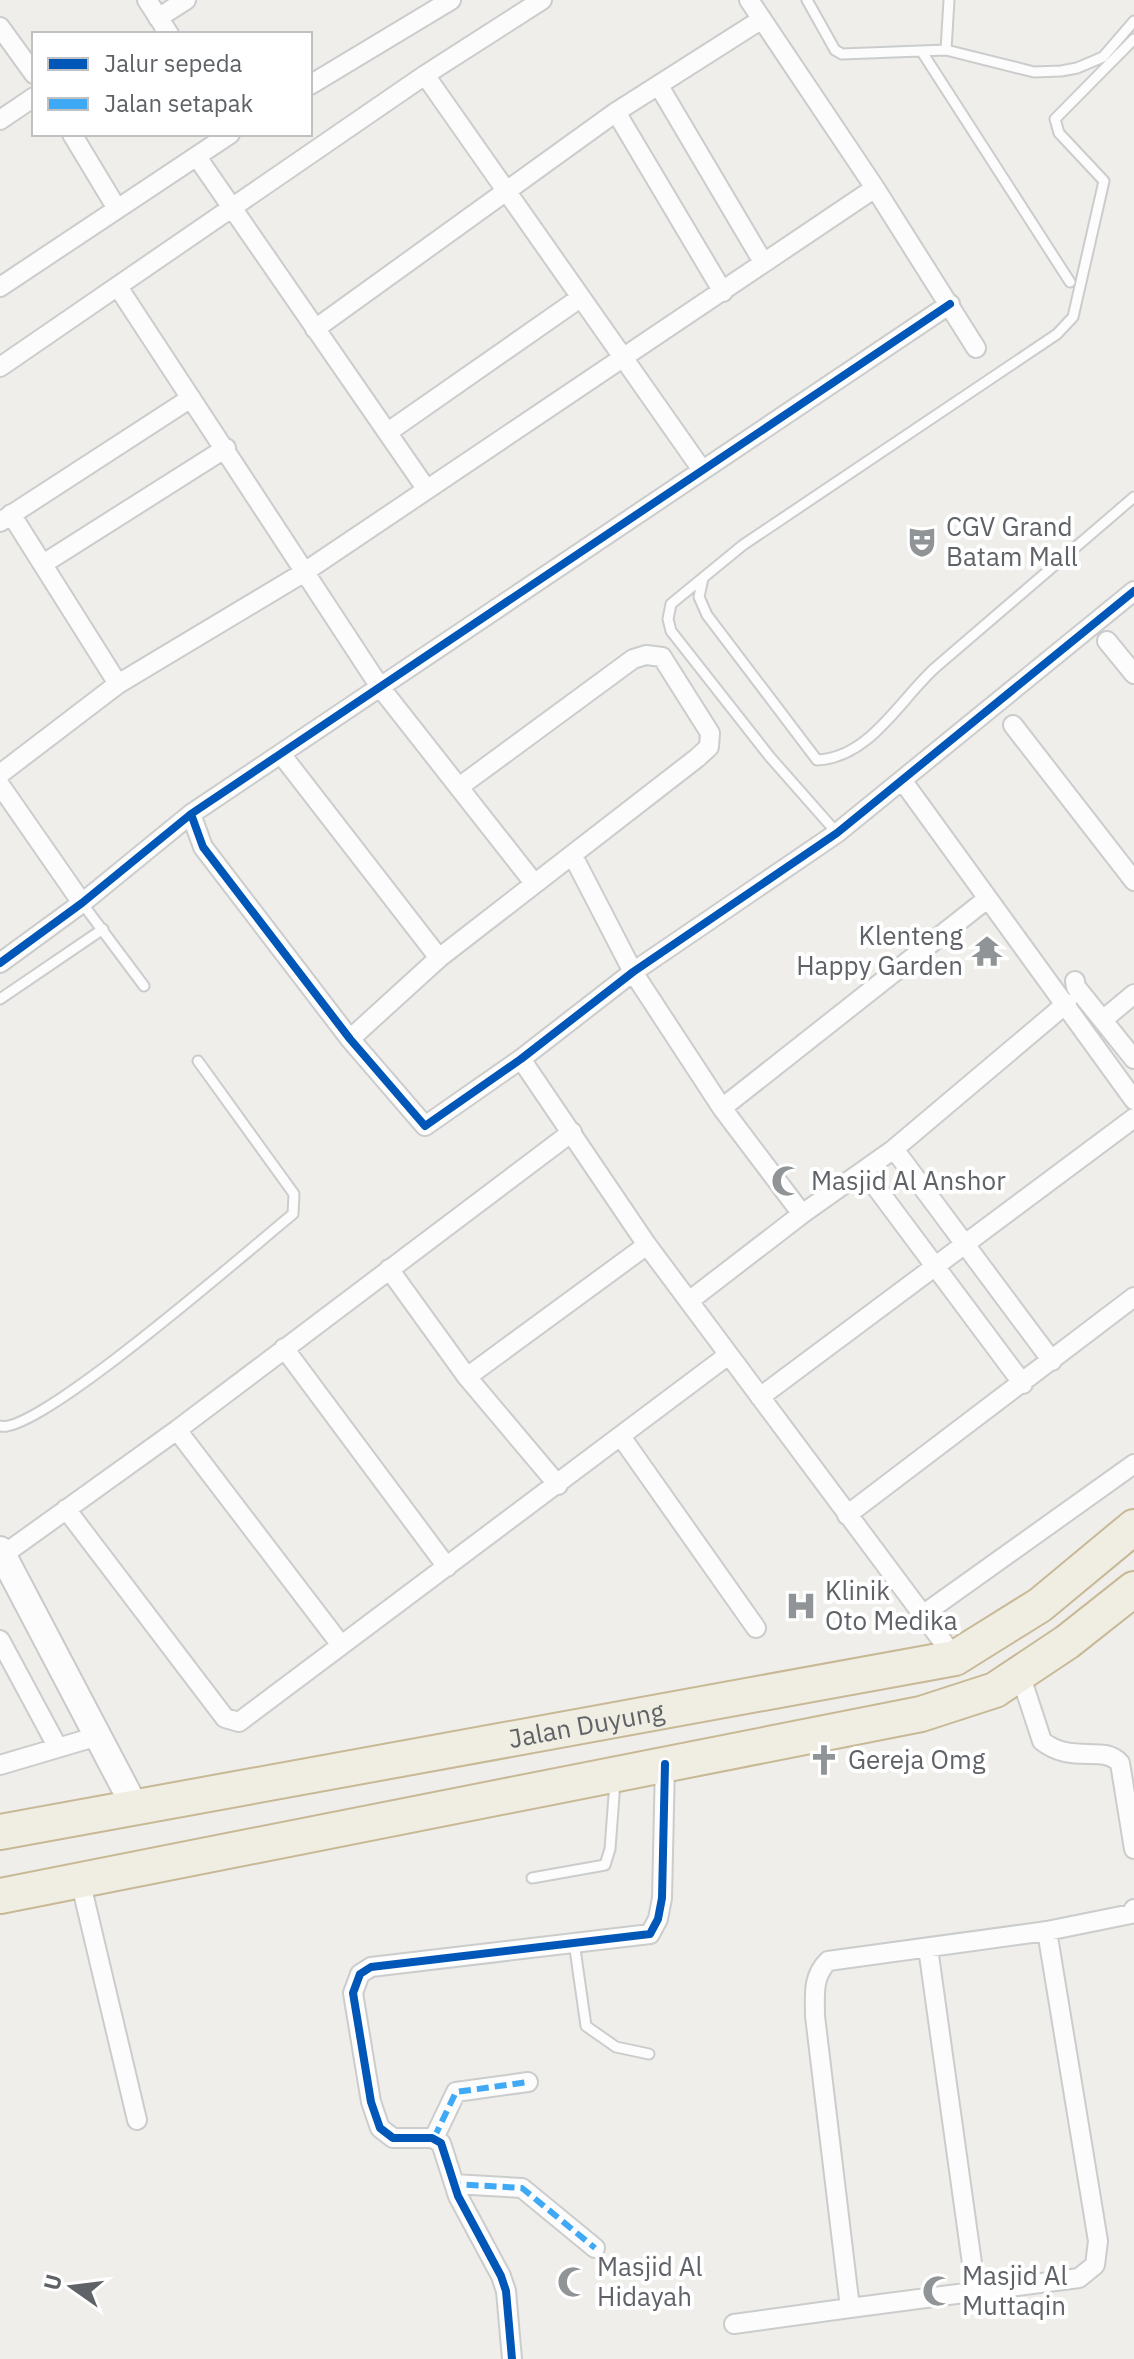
<svg xmlns="http://www.w3.org/2000/svg" width="1134" height="2359" font-family="'IBM Plex Sans',sans-serif">
<style>
.lines{fill:none;stroke-linecap:round;stroke-linejoin:round}
.lane-casing{stroke:#cbcccc;stroke-width:13}
.street-casing{stroke:#cbcccc;stroke-width:22}
.secondary-casing{stroke:#cacacb;stroke-width:30}
.highway-casing{stroke:#c8b996;stroke-width:38}
.lane{stroke:#fdfcfc;stroke-width:9}
.street{stroke:#fdfcfc;stroke-width:18}
.secondary{stroke:#fdfcfc;stroke-width:26}
.highway{stroke:#f0ede3;stroke-width:34}
.quiet{stroke:#3fa9f5;stroke-width:6;stroke-dasharray:12 6;stroke-linecap:butt}
.cycleway-casing{stroke:#fff;stroke-width:13}
.cycleway{stroke:#0057b8;stroke-width:8}
.labels{text-anchor:middle;stroke-width:8;stroke-linejoin:round;paint-order:stroke}
.poi-label{font-size:26px;fill:#5f6368;stroke:#fff;text-anchor:start}
.street-label{font-size:26px;fill:#5f6368;stroke:#fff}
</style>
<rect width="100%" height="100%" fill="#efeeea"/>
<g class="lines">
<defs>
<path id="lane" d="M807 0 835 50 842 54 946 50 1034 72 1061 71 1077 68 1103 57 1134 21
M946 50 949 0
M922 52 1070 282
M703 578 699 597 707 615 817 760C870 758 900 699 936 667L1134 497
M837 833 770 757 671 631 668 619 671 604 743 545 1057 334 1073 317 1104 181 1059 133 1055 119 1134 39
M82 903 144 986
M0 999 103 929
M0 1426C37 1436 252 1247 293 1214L294 1194 198 1061
M532 1878 605 1865 610 1849 615 1782
M574 1942 586 2026 616 2047 649 2054"/>
<path id="street" d="M147 0 169 34
M749 0 875 188 976 348
M158 18 186 0
M0 27 34 74
M425 75 702 470
M310 85 451 0
M659 86 763 262
M616 112 723 292
M0 120 34 97
M72 134 116 207
M197 157 425 487
M0 287 230 134
M118 287 380 687 534 883
M315 329 616 112 762 19
M0 367 425 75 542 0
M388 432 580 298
M11 514 118 684
M0 522 191 398
M43 564 226 448
M1107 641 1134 674
M1013 725 1134 881
M281 754 439 958
M0 774 118 684 303 573 875 188
M902 780 1134 1100
M0 785 82 903
M191 814 203 847 350 1039 425 1126 521 1059 633 972 837 833 1134 591
M573 856 633 972 722 1108 802 1214
M0 963 82 903 191 814 950 304
M1075 981 1076 987 1134 1059
M1104 1019 1134 994
M350 1039 439 958 697 758 709 747 710 733 662 657 646 655 633 659 459 787
M521 1059 647 1245 955 1658
M722 1108 987 899
M894 1149 1052 1361
M864 1171 1023 1384
M389 1269 467 1377 558 1485
M689 1301 802 1214 894 1149 1067 1003
M284 1348 447 1567
M467 1377 647 1245
M760 1397 1134 1118
M177 1430 341 1645
M622 1438 756 1628
M66 1509 225 1718 239 1722 727 1356
M847 1515 1134 1297
M3 1555 177 1430 572 1132
M921 1616 1134 1464
M0 1640 57 1746
M1020 1674 1042 1741C1072 1765 1103 1744 1120 1763L1134 1849
M0 1765 98 1736
M80 1880 137 2120
M928 1948 976 2292
M434 2138 456 2092 528 2082
M454 2184 522 2188 595 2248
M850 2308 1079 2278 1095 2265 1098 2241 1047 1931
M734 2324 850 2308 815 2016C815 1995 812 1977 828 1961L1047 1931 1131 1914 1134 1909
M512 2359 506 2291 501 2276 458 2196 441 2143 432 2138H393L380 2128 371 2102 353 1993 360 1974 371 1967 650 1934 658 1919 662 1898 665 1764"/>
<path id="secondary" d="M0 1550 136 1809"/>
<g id="highway">
<path id="s1" d="M0 1832 955 1658 1040 1605 1134 1527"/>
<path d="M0 1896 921 1714 995 1690 1067 1642 1134 1589"/>
</g>
</defs>
<use href="#lane" class="lane-casing"/>
<use href="#street" class="street-casing"/>
<use href="#secondary" class="secondary-casing"/>
<use href="#highway" class="highway-casing"/>
<use href="#lane" class="lane"/>
<use href="#street" class="street"/>
<use href="#secondary" class="secondary"/>
<use href="#highway" class="highway"/>
<path class="quiet" d="M434 2138 456 2092 528 2082
M456 2189 454 2184 522 2188 595 2248"/>
<defs>
<path id="cycleway" d="M191 814 203 847 350 1039 425 1126 521 1059 633 972 837 833 1134 591
M0 963 82 903 191 814 950 304
M512 2359 506 2291 501 2276 458 2196 441 2143 432 2138H393L380 2128 371 2102 353 1993 360 1974 371 1967 650 1934 658 1919 662 1898 665 1764"/>
</defs>
<use href="#cycleway" class="cycleway-casing"/>
<use href="#cycleway" class="cycleway"/>
</g>
<defs>
<symbol id="theatre-bare" viewBox="-9 -9 18 18"><path d="M-5-5.5Q0-4 5-5.5V0Q5 5 0 6Q-5 5-5 0ZM-3.3-2.5H-1v1.5H-3.3ZM1-2.5H3.3v1.5H1ZM-2.8 1Q0 5.5 2.8 1Z" fill="#919496" stroke="#fff" stroke-width="2.5" paint-order="stroke"/></symbol>
<symbol id="temple-bare" viewBox="-9 -9 18 18"><path d="M0-6L5-2H3V0L6.5 2.5H4V6H1.5V3h-3V6H-4V2.5H-6.5L-3 0V-2H-5Z" fill="#919496" stroke="#fff" stroke-width="2.5" paint-order="stroke"/></symbol>
<symbol id="mosque-bare" viewBox="-9 -9 18 18"><path d="M3.5-4.9A6 6 0 1 0 3.5 4.9A5 5 0 1 1 3.5-4.9Z" fill="#919496" stroke="#fff" stroke-width="2.5" paint-order="stroke"/></symbol>
<symbol id="hospital-bare" viewBox="-9 -9 18 18"><path d="M-5-5h3v3.5h4V-5h3V5h-3V1.5h-4V5h-3Z" fill="#919496" stroke="#fff" stroke-width="2.5" paint-order="stroke"/></symbol>
<symbol id="church-bare" viewBox="-9 -9 18 18"><path d="M-1.2-6h2.4v3.5h3.3v2.4h-3.3V6h-2.4V-.1h-3.3v-2.4h3.3Z" fill="#919496" stroke="#fff" stroke-width="2.5" paint-order="stroke"/></symbol>
</defs>
<g fill-rule="evenodd">
<use href="#theatre-bare" x="900" y="520" width="44" height="44"/>
<use href="#temple-bare" x="965" y="929" width="44" height="44"/>
<use href="#mosque-bare" x="765" y="1159" width="44" height="44"/>
<use href="#hospital-bare" x="779" y="1584" width="44" height="44"/>
<use href="#church-bare" x="802" y="1738" width="44" height="44"/>
<use href="#mosque-bare" x="551" y="2260" width="44" height="44"/>
<use href="#mosque-bare" x="916" y="2269" width="44" height="44"/>
</g>
<g class="labels">
<g class="poi-label">
<text x="946" y="536">CGV Grand<tspan x="946" dy="30">Batam Mall</tspan></text>
<text x="963" y="945" text-anchor="end">Klenteng<tspan x="963" dy="30">Happy Garden</tspan></text>
<text x="811" y="1190">Masjid Al Anshor</text>
<text x="825" y="1600">Klinik<tspan x="825" dy="30">Oto Medika</tspan></text>
<text x="848" y="1769">Gereja Omg</text>
<text x="597" y="2276">Masjid Al<tspan x="597" dy="30">Hidayah</tspan></text>
<text x="962" y="2285">Masjid Al<tspan x="962" dy="30">Muttaqin</tspan></text>
</g>
<g class="street-label">
<text dy="9" stroke="none"><textPath href="#s1" startOffset="596">Jalan Duyung</textPath></text>
</g>
</g>
<rect x="32" y="32" width="280" height="104" fill="#ffffff" stroke="#bfc1c3" stroke-width="2"/>
<rect x="48" y="58" width="40" height="12" fill="#0057b8" stroke="#bfc1c3" stroke-width="2"/>
<text x="104" y="72" font-size="24" fill="#5f6368">Jalur sepeda</text>
<rect x="48" y="98" width="40" height="12" fill="#3fa9f5" stroke="#bfc1c3" stroke-width="2"/>
<text x="104" y="112" font-size="24" fill="#5f6368">Jalan setapak</text>
<g transform="translate(72 2287) rotate(284)" stroke="#ffffff" stroke-width="6" paint-order="stroke">
<path d="M0-6L14 30L0 20L-14 30Z" fill="#5f6368"/>
<text y="-12" font-size="22" font-weight="bold" text-anchor="middle" fill="#5f6368">U</text>
</g>
</svg>
